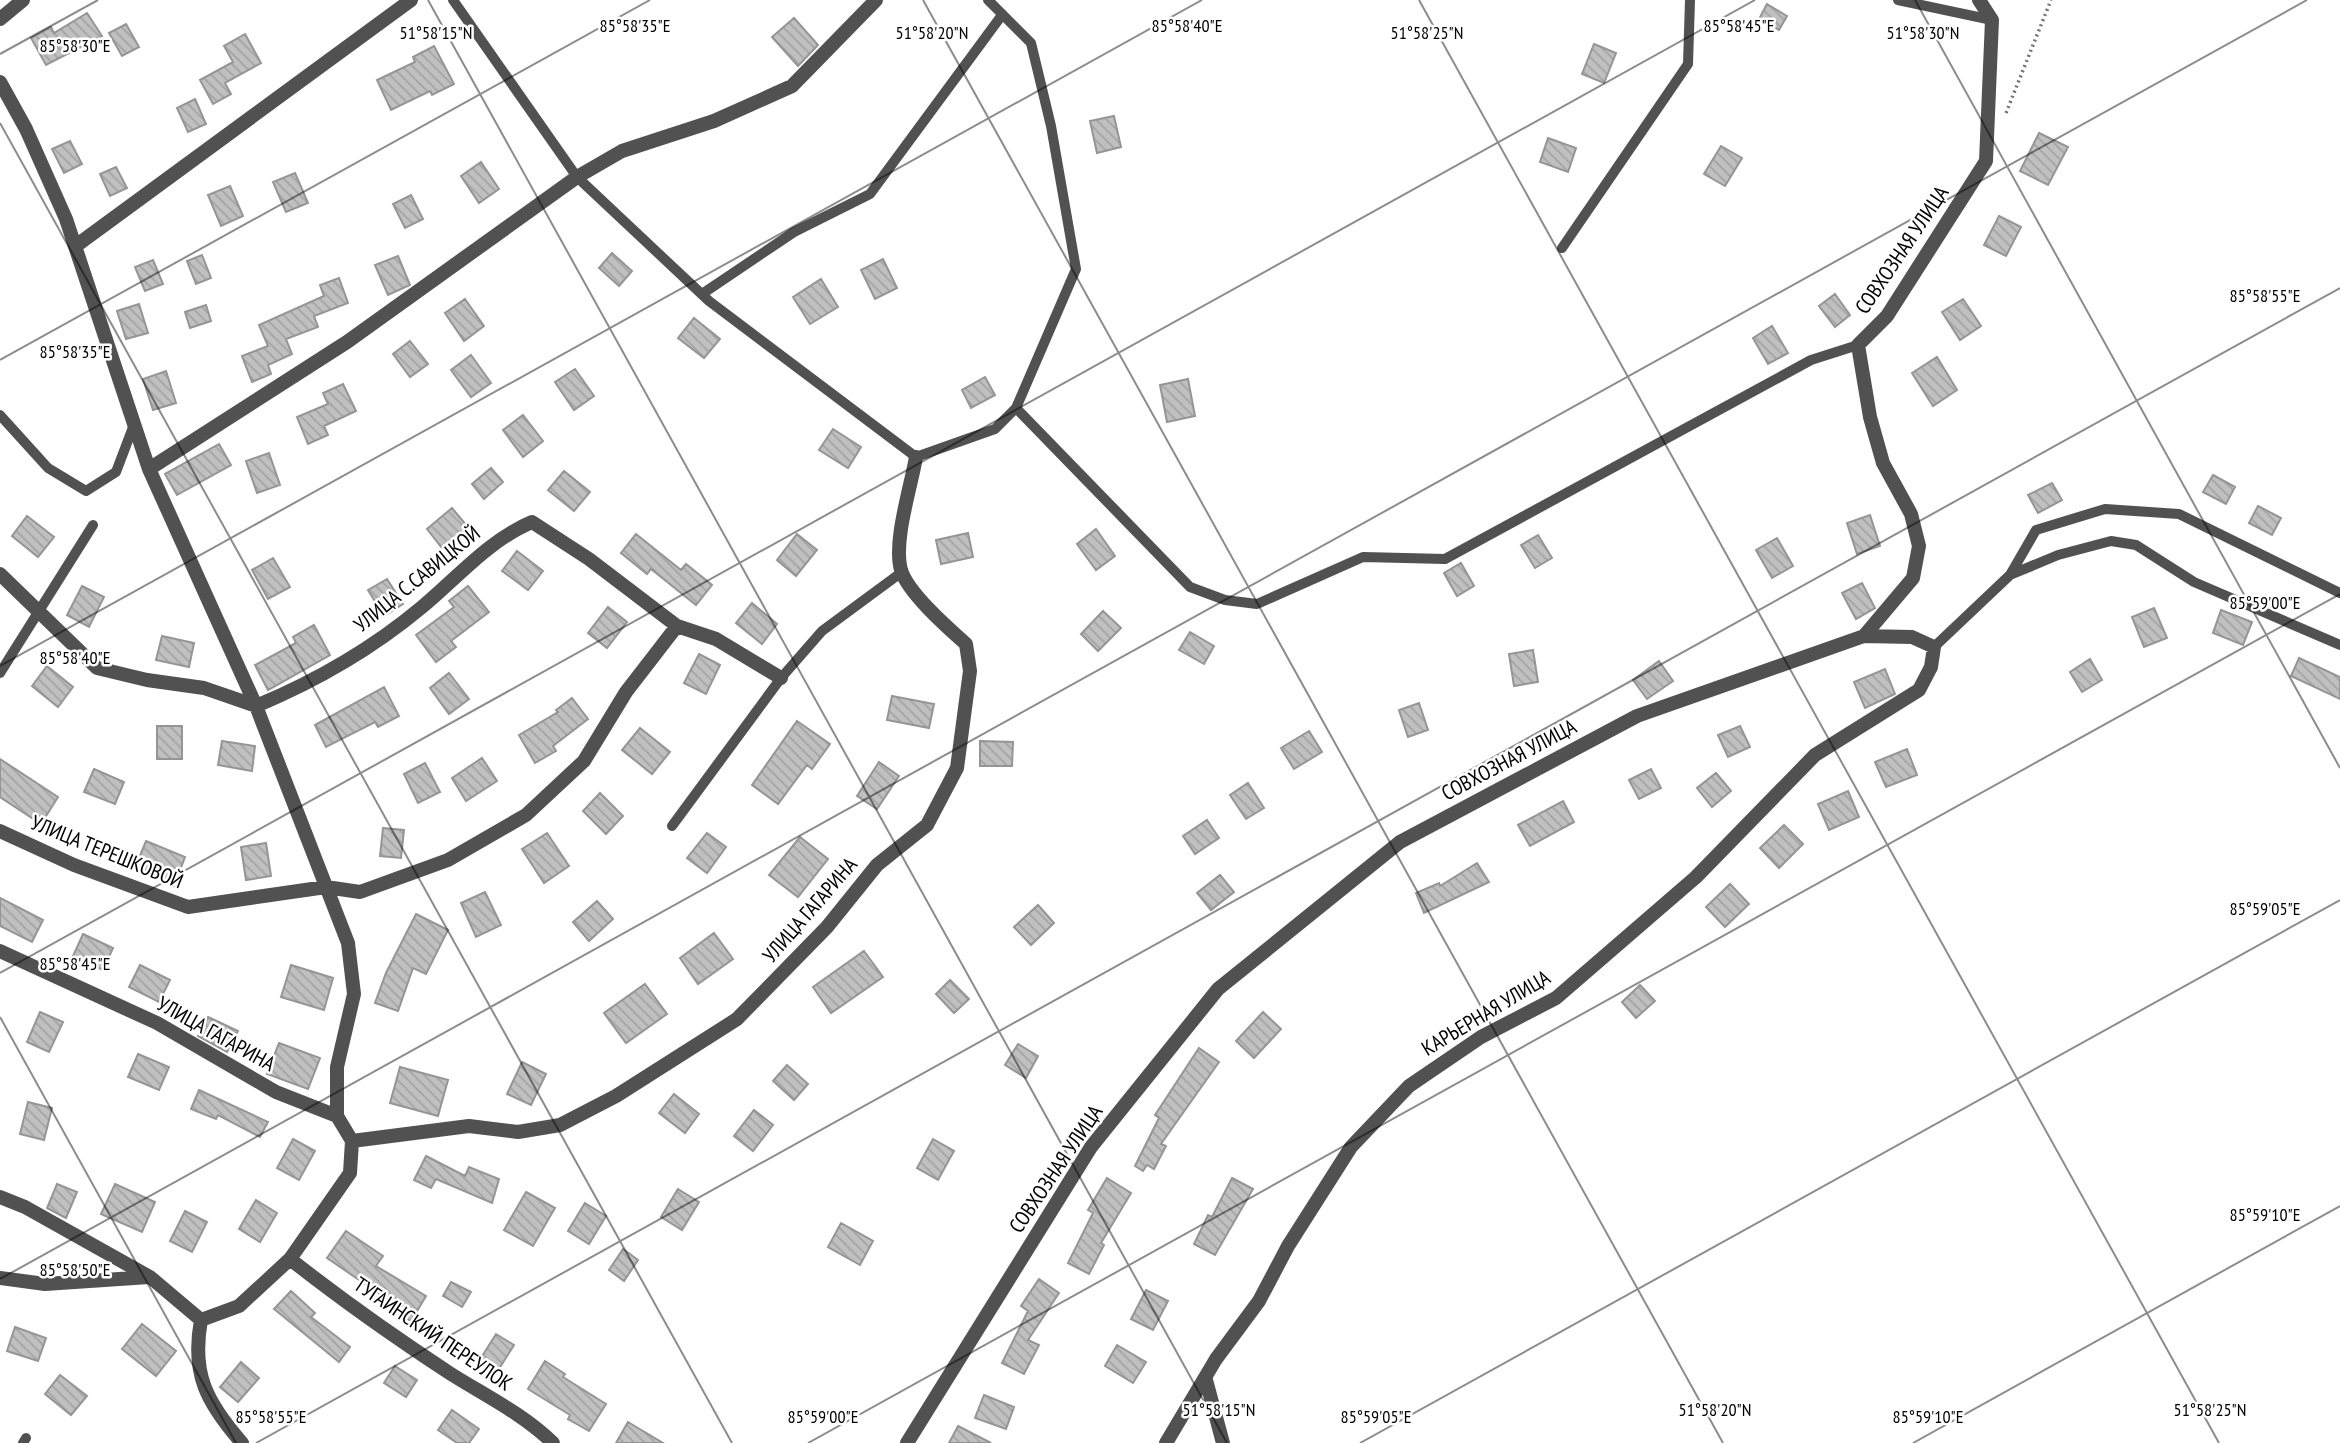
<svg xmlns="http://www.w3.org/2000/svg" width="2340" height="1443" font-family="'PT Sans Narrow',sans-serif">
<style>
.building{fill:url(#building-back-hatch);stroke:#959595;stroke-width:2}
.lines{fill:none;stroke-linecap:round;stroke-linejoin:round}
.path{stroke:#737373;stroke-width:3.5;stroke-dasharray:2 3.5;stroke-linecap:butt}
.service{stroke:#515151;stroke-width:10}
.minor{stroke:#515151;stroke-width:14}
.ticks{fill:none;stroke:#000;stroke-width:2;stroke-opacity:0.45}
.labels{text-anchor:middle;stroke-width:5;stroke-linejoin:round;paint-order:stroke}
.street-label{font-size:21px;fill:#000;stroke:#fff}
.ticks-label{font-size:18px;text-anchor:middle;fill:#000;stroke:#fff;stroke-width:5;stroke-linejoin:round;paint-order:stroke}
</style>
<defs>
<pattern id="building-back-hatch" width="6" height="6" patternUnits="userSpaceOnUse" patternTransform="scale(1.75)"><rect width="6" height="6" fill="#c0c0c0"/><path d="M-1 5l2 2M0 0l6 6M5-1l2 2" fill="none" stroke="#a3a3a3"/></pattern>
</defs>
<rect width="100%" height="100%" fill="#fff"/>
<path class="building" d="M1767 4 1787 16 1779 30 1759 19Z
M87 13 102 36 46 65 31 38 51 27 54 33Z
M794 18 818 45 798 66 772 37Z
M126 24 139 47 122 56 109 33Z
M245 34 261 63 225 83 231 94 213 104 200 80 233 62 224 46Z
M1594 44 1616 53 1604 83 1582 74Z
M434 46 454 84 432 95 430 91 391 110 377 80 415 62 413 57Z
M195 99 206 124 188 132 177 108Z
M1114 116 1121 147 1097 153 1090 121Z
M2039 133 2068 147 2048 185 2020 171Z
M1548 138 1576 148 1568 172 1540 162Z
M70 141 82 164 64 173 52 149Z
M1721 146 1742 158 1725 186 1704 174Z
M481 162 499 189 479 203 461 176Z
M116 167 127 188 110 196 100 174Z
M295 173 308 203 286 212 273 182Z
M230 186 243 216 221 226 208 195Z
M411 195 423 219 405 228 393 204Z
M1999 216 2021 227 2006 256 1984 245Z
M612 253 632 271 619 286 599 268Z
M202 255 211 278 196 284 187 261Z
M398 256 410 285 388 295 375 265Z
M883 259 897 288 875 299 861 270Z
M153 260 163 284 145 291 135 267Z
M339 278 348 303 314 316 318 327 286 339 292 354 268 365 271 374 252 382 242 356 268 346 259 325 324 296 320 285Z
M821 279 838 307 810 324 793 297Z
M1835 294 1850 315 1835 327 1819 306Z
M465 299 484 326 464 341 445 313Z
M1963 299 1981 326 1960 340 1942 312Z
M139 304 148 333 126 339 117 311Z
M206 305 211 321 190 328 185 312Z
M694 318 720 339 704 358 678 338Z
M1772 326 1788 353 1768 364 1753 338Z
M410 341 428 364 410 377 393 354Z
M471 355 491 383 471 397 451 370Z
M1937 357 1957 390 1933 406 1912 373Z
M575 369 594 396 574 410 555 382Z
M166 371 176 403 153 410 143 379Z
M985 377 995 395 971 408 962 390Z
M1188 379 1195 416 1167 422 1160 385Z
M343 384 356 411 324 426 328 435 308 444 297 417 328 404 323 393Z
M523 415 543 441 523 457 503 430Z
M833 429 861 447 848 468 819 450Z
M219 444 231 465 177 495 165 474Z
M269 453 280 485 257 493 246 461Z
M491 468 503 482 484 499 472 484Z
M564 471 590 492 574 511 548 490Z
M2213 475 2235 487 2226 504 2203 492Z
M2052 483 2062 500 2038 513 2028 495Z
M2258 506 2281 518 2272 535 2249 523Z
M452 508 468 527 442 548 427 529Z
M1870 515 1880 546 1857 554 1847 523Z
M27 516 54 537 38 557 12 536Z
M1096 529 1115 556 1096 570 1077 544Z
M968 533 973 557 941 564 936 540Z
M636 534 681 570 686 564 712 585 696 605 651 569 647 574 621 553Z
M797 534 817 550 796 576 777 560Z
M1538 535 1552 558 1535 568 1521 545Z
M1777 538 1793 566 1772 578 1756 550Z
M517 551 543 571 528 590 502 571Z
M273 558 290 587 268 599 252 570Z
M1461 563 1474 586 1457 596 1444 573Z
M387 579 403 604 384 616 368 590Z
M1862 583 1875 608 1856 619 1842 593Z
M82 586 104 597 89 627 67 615Z
M468 586 489 612 451 641 456 647 436 662 416 635 454 607 449 601Z
M752 603 777 624 762 644 736 623Z
M608 607 627 622 607 648 588 633Z
M2154 608 2167 638 2144 647 2132 617Z
M2221 610 2252 622 2243 645 2213 633Z
M1103 611 1121 628 1098 651 1081 634Z
M314 625 330 655 268 690 255 665 296 643 293 637Z
M1190 632 1214 646 1204 664 1179 650Z
M162 636 194 643 189 667 156 660Z
M1533 650 1538 682 1514 686 1509 654Z
M699 654 720 665 706 694 684 683Z
M2299 658 2340 677V699L2291 676Z
M2090 659 2102 680 2082 692 2070 672Z
M1659 661 1673 681 1647 699 1633 680Z
M47 666 73 687 58 707 32 686Z
M1885 669 1895 694 1865 708 1854 682Z
M449 673 469 699 449 714 430 688Z
M384 687 399 716 378 727 375 722 326 747 315 725Z
M892 696 934 704 929 728 887 720Z
M572 698 588 719 553 746 556 751 535 763 519 735 558 712 556 710Z
M1419 703 1428 730 1408 737 1399 710Z
M797 721 830 744 812 769 807 765 778 804 752 785Z
M157 726H182V759H157Z
M1740 726 1750 747 1728 757 1718 735Z
M640 728 670 752 652 774 622 750Z
M1309 731 1322 752 1294 769 1281 748Z
M222 741 255 746 252 771 218 765Z
M980 741 1013 742 1012 766H980Z
M1907 749 1917 775 1886 787 1875 762Z
M482 758 497 781 466 801 452 778Z
M0 759 58 797 41 824 0 797Z
M879 762 899 776 877 809 857 796Z
M425 763 440 792 418 803 404 774Z
M94 769 124 782 115 804 84 792Z
M1651 769 1661 788 1639 799 1629 780Z
M1716 773 1731 791 1712 807 1697 788Z
M1248 783 1264 808 1246 819 1230 795Z
M1848 791 1859 817 1829 830 1818 804Z
M600 793 623 816 606 834 583 811Z
M1563 801 1574 822 1530 846 1518 825Z
M1207 820 1219 838 1195 854 1183 836Z
M1784 825 1803 844 1779 868 1760 848Z
M383 828 404 830 401 858 380 856Z
M547 833 569 866 544 883 522 849Z
M707 833 726 847 707 873 687 858Z
M800 837 828 859 798 897 769 875Z
M146 841 185 857 174 886 134 870Z
M266 843 271 876 246 880 241 847Z
M1477 863 1489 882 1424 913 1416 893 1439 883 1440 886Z
M1220 875 1234 892 1211 910 1197 893Z
M1730 884 1749 904 1725 927 1706 907Z
M485 892 501 925 476 937 461 903Z
M0 898 43 920 32 942 0 926Z
M597 901 613 919 589 941 573 922Z
M1038 905 1054 923 1031 945 1014 927Z
M416 914 448 930 426 974 413 968 398 1011 375 1003 386 973Z
M714 933 733 959 698 984 680 958Z
M83 934 113 948 103 970 73 956Z
M864 951 883 977 831 1013 813 987Z
M140 965 170 980 159 1002 129 987Z
M291 965 333 978 324 1010 281 997Z
M950 980 969 999 954 1013 936 994Z
M645 984 667 1014 626 1043 604 1013Z
M1640 985 1655 1001 1636 1018 1622 1002Z
M40 1012 63 1022 49 1052 27 1042Z
M1263 1012 1281 1029 1254 1058 1236 1041Z
M208 1017 238 1031 227 1052 198 1036Z
M279 1043 320 1058 308 1089 267 1074Z
M1018 1044 1038 1056 1026 1078 1005 1065Z
M1199 1048 1219 1062 1161 1144 1166 1146 1154 1169 1147 1165 1143 1171 1135 1166 1159 1118 1155 1115Z
M138 1054 169 1067 159 1090 128 1077Z
M522 1062 546 1074 531 1105 507 1094Z
M787 1065 808 1084 794 1100 773 1081Z
M400 1067 448 1080 438 1116 390 1103Z
M199 1090 268 1122 260 1137 218 1115 216 1119 191 1109Z
M674 1094 699 1114 685 1133 659 1113Z
M28 1102 52 1108 44 1140 20 1134Z
M754 1110 773 1125 753 1151 734 1136Z
M293 1139 315 1151 299 1180 277 1168Z
M933 1139 954 1151 938 1180 917 1168Z
M426 1156 465 1176 469 1167 499 1179 492 1203 436 1179 431 1188 414 1180Z
M1107 1178 1131 1193 1101 1243 1104 1245 1089 1274 1068 1263 1093 1213 1088 1210Z
M1232 1178 1253 1189 1215 1255 1194 1244 1208 1215 1212 1217Z
M57 1184 77 1192 66 1218 47 1208Z
M115 1184 155 1202 142 1232 101 1214Z
M678 1189 699 1202 682 1230 661 1217Z
M526 1192 555 1208 533 1246 504 1230Z
M256 1200 277 1213 260 1242 239 1229Z
M585 1203 606 1216 589 1244 568 1231Z
M185 1211 207 1222 192 1252 170 1241Z
M841 1223 873 1241 860 1265 828 1247Z
M346 1231 383 1256 376 1266 426 1296 411 1321 378 1301 381 1295 327 1258Z
M623 1249 638 1260 624 1281 609 1270Z
M1039 1279 1059 1293 1028 1340 1039 1345 1024 1374 1002 1363 1028 1311 1021 1306Z
M451 1282 471 1292 462 1307 443 1296Z
M1146 1290 1168 1301 1153 1330 1131 1319Z
M291 1291 315 1313 311 1317 350 1347 339 1362 274 1309Z
M142 1324 176 1351 156 1376 122 1349Z
M15 1327 46 1338 38 1361 7 1351Z
M496 1334 514 1345 499 1369 481 1358Z
M1117 1345 1146 1362 1133 1383 1105 1366Z
M545 1361 565 1374 563 1377 606 1404 589 1431 568 1419 570 1415 528 1389Z
M241 1362 259 1378 238 1402 220 1387Z
M395 1366 417 1380 406 1397 384 1383Z
M60 1375 87 1396 71 1415 45 1394Z
M984 1395 1014 1407 1006 1429 975 1418Z
M452 1410 479 1429 469 1443H457L438 1430Z
M628 1422 663 1443H616Z
M958 1426 991 1443H949Z"/>
<g class="lines">
<path class="path" d="M2006 113 2051 0"/>
<path class="service" d="M453 0 577 177 709 301 916 457 995 429 1016 408 1190 587 1225 600 1257 604 1363 557 1445 559 1811 360 1858 345
M988 0 1031 43 1051 126 1076 269 1016 408
M1898 0 1992 20
M1562 248 1688 64 1690 0
M702 294 794 232 870 194 1002 15
M0 415 48 468 86 491 116 472 135 422
M2010 575 2058 555 2111 541 2136 545 2194 582 2340 645
M1934 647 2010 575 2036 530 2105 509 2179 514 2340 593
M0 673 93 525
M672 826 781 678 822 631 902 572
M23 1443 26 1438"/>
<path class="minor" d="M0 19 23 0
M0 82 26 129 66 219 149 469 256 706 348 943 354 994 337 1067V1116L352 1141 350 1173 290 1259 239 1306 201 1320
M77 245 411 0
M149 469 347 342 577 177 622 151 714 121 792 86 876 0
M0 574 97 668 147 680 204 688 256 706C316 681 373 648 422 607 458 577 489 540 532 522L589 559 677 626 716 639 781 678
M0 831 74 865 188 907 326 887 360 892 448 860 526 815 584 761 626 692 677 626
M0 951 157 1023 276 1092 337 1116
M352 1141 469 1126 518 1132 560 1125 616 1096 737 1019 827 927 877 865 927 825 957 768 970 671 966 644C948 628 908 593 901 570 893 541 911 487 916 457
M0 1197 25 1207 150 1277 201 1320C191 1374 207 1403 242 1443
M290 1259C342 1300 396 1338 451 1374 486 1396 523 1414 553 1443
M0 1278 45 1284 149 1277
M1206 1380 1223 1443
M907 1443 1091 1147 1218 989 1400 842 1637 716 1864 636 1913 578 1919 546 1911 514 1883 463 1870 417 1858 345 1887 316 1986 161 1992 20 1979 0
M1166 1443 1216 1359 1259 1301 1288 1246 1351 1147 1409 1086 1481 1037 1556 998 1696 877 1815 755 1919 690 1931 667 1934 647 1912 637 1864 636"/>
</g>
<path class="ticks" d="M428 0 1227 1443M923 0 1723 1443M1419 0 2219 1443M1915 0 2340 768M0 54 98 0M0 123 732 1443M0 360 650 0M0 666 1202 0M0 973 1755 0M0 1017 236 1443M0 1279 2307 0M256 1443 2340 288M808 1443 2340 594M1360 1443 2340 900M1913 1443 2340 1206"/>
<g class="labels">
<g class="street-label">
<text transform="translate(1902 250) rotate(-56)" y="7">СОВХОЗНАЯ УЛИЦА</text>
<text transform="translate(417 579) rotate(-39)" y="7">УЛИЦА С.САВИЦКОЙ</text>
<text transform="translate(1509 760) rotate(-28)" y="7">СОВХОЗНАЯ УЛИЦА</text>
<text transform="translate(107 852) rotate(22)" y="7">УЛИЦА ТЕРЕШКОВОЙ</text>
<text transform="translate(810 910) rotate(-49)" y="7">УЛИЦА ГАГАРИНА</text>
<text transform="translate(1486 1013) rotate(-31)" y="7">КАРЬЕРНАЯ УЛИЦА</text>
<text transform="translate(216 1034) rotate(29)" y="7">УЛИЦА ГАГАРИНА</text>
<text transform="translate(1056 1169) rotate(-56)" y="7">СОВХОЗНАЯ УЛИЦА</text>
<text transform="translate(433 1334) rotate(34)" y="7">ТУГАИНСКИЙ ПЕРЕУЛОК</text>
</g>
</g>
<g class="ticks-label">
<text x="635" y="32">85°58'35"E</text>
<text x="1187" y="32">85°58'40"E</text>
<text x="1739" y="32">85°58'45"E</text>
<text x="436" y="39">51°58'15"N</text>
<text x="932" y="39">51°58'20"N</text>
<text x="1427" y="39">51°58'25"N</text>
<text x="1923" y="39">51°58'30"N</text>
<text x="75" y="52">85°58'30"E</text>
<text x="2265" y="302">85°58'55"E</text>
<text x="75" y="358">85°58'35"E</text>
<text x="2265" y="609">85°59'00"E</text>
<text x="75" y="664">85°58'40"E</text>
<text x="2265" y="915">85°59'05"E</text>
<text x="75" y="970">85°58'45"E</text>
<text x="2265" y="1221">85°59'10"E</text>
<text x="75" y="1276">85°58'50"E</text>
<text x="1219" y="1416">51°58'15"N</text>
<text x="1715" y="1416">51°58'20"N</text>
<text x="2210" y="1416">51°58'25"N</text>
<text x="271" y="1423">85°58'55"E</text>
<text x="823" y="1423">85°59'00"E</text>
<text x="1376" y="1423">85°59'05"E</text>
<text x="1928" y="1423">85°59'10"E</text>
</g>
</svg>
